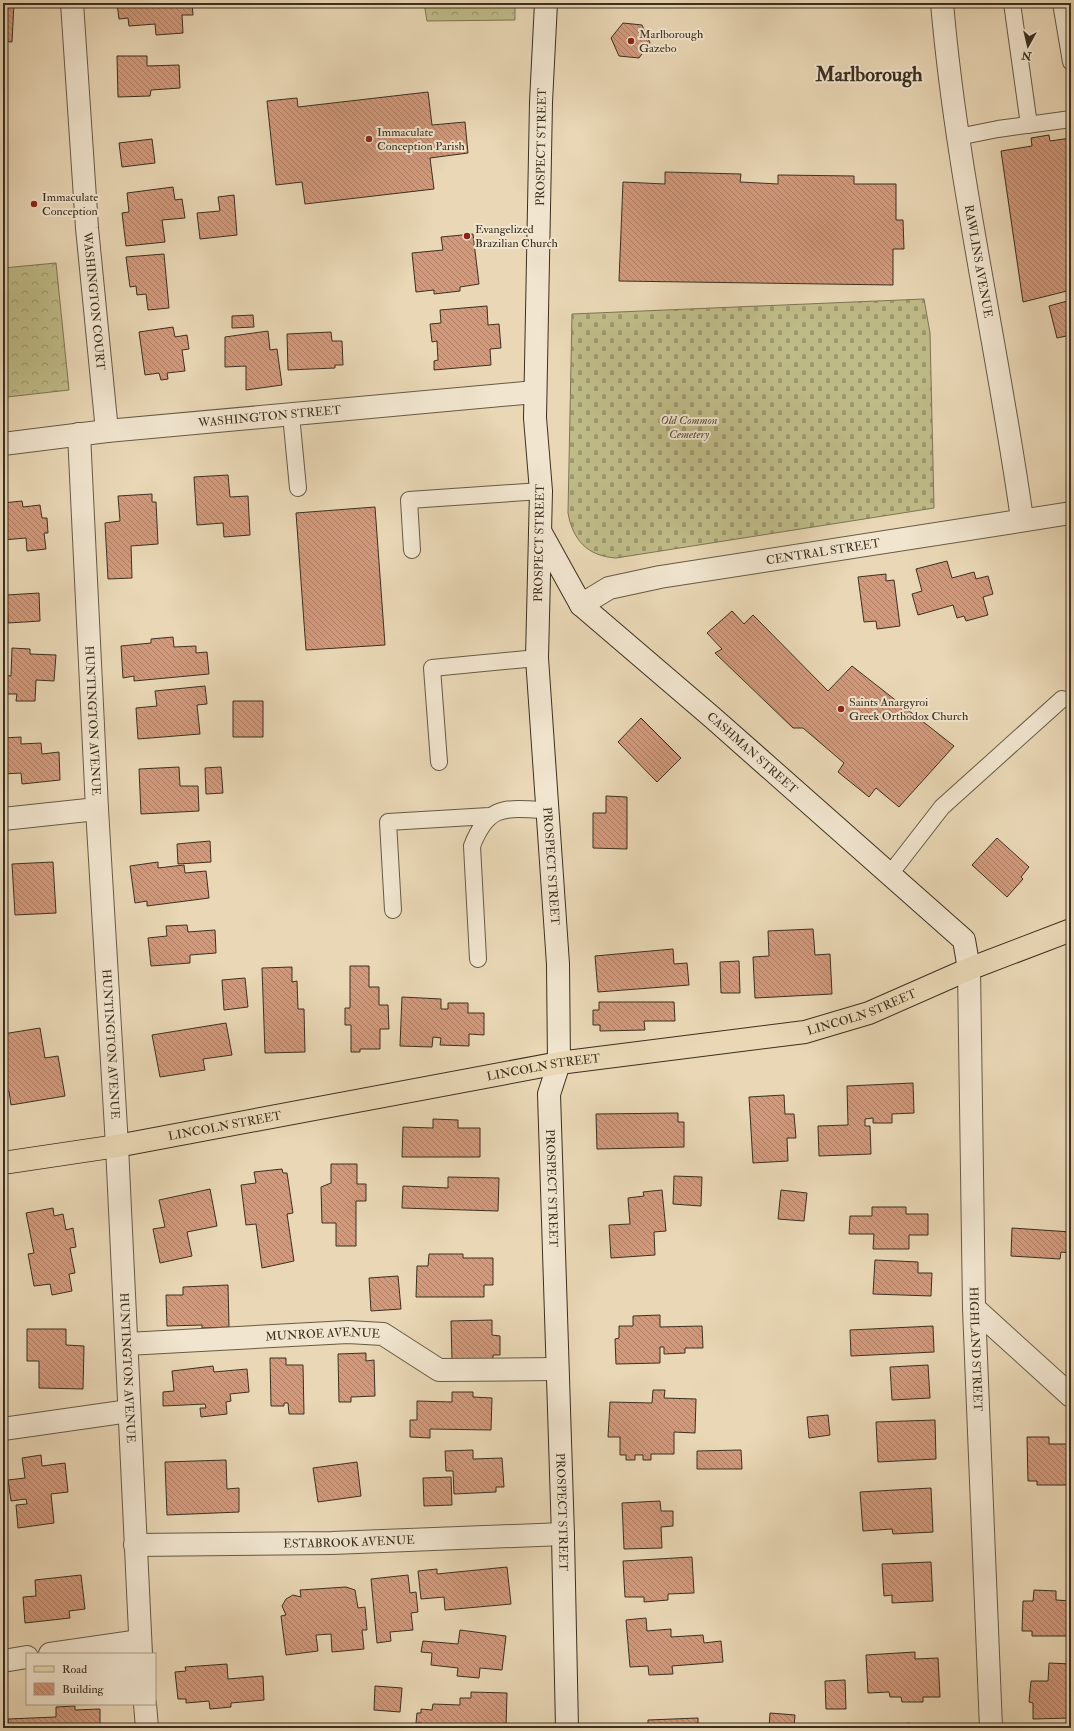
<svg xmlns="http://www.w3.org/2000/svg" width="1074" height="1731" font-family="'IM FELL Double Pica',serif">
<style>
.forest{fill:url(#forest-crowns);stroke:#7d7654}
.cemetery{fill:url(#cemetery-stones);stroke:#7d7654}
.building{fill:url(#building-back-hatch);stroke:#3b3020}
.lines{fill:none;stroke-linecap:round;stroke-linejoin:round}
.service-casing{stroke:#665a45;stroke-width:18}
.minor-casing{stroke:#665a45;stroke-width:24}
.tertiary-casing{stroke:#665a45;stroke-width:24}
.secondary-casing{stroke:#3b3020;stroke-width:24}
.primary-casing{stroke:#3b3020;stroke-width:24}
.service{stroke:#f1e5cf;stroke-width:16}
.minor{stroke:#f1e5cf;stroke-width:22}
.tertiary{stroke:#f1e5cf;stroke-width:22}
.secondary{stroke:#f1e5cf;stroke-width:22}
.primary{stroke:#e9d7b5;stroke-width:22}
.poi-dot{fill:#8f2418;stroke:#f1e5cf;stroke-width:1.5}
.labels{text-anchor:middle;stroke-width:4;stroke-linejoin:round;paint-order:stroke}
.poi-label{font-size:12px;fill:#3b3020;stroke:#f1e5cf;text-anchor:start}
.street-label{font-size:12px;fill:#3b3020;stroke:#f1e5cf}
.park-label{font-size:12px;font-style:italic;fill:#554c35;stroke:#f1e5cf}
.town-label{font-size:20px;font-weight:bold;fill:#3b3020;stroke:#f1e5cf}
</style>
<defs>
<pattern id="forest-crowns" width="20" height="18" patternUnits="userSpaceOnUse"><rect width="20" height="18" fill="#bfbc88"/><path d="M2 6a3 3 0 1 1 6 0M12 15a3 3 0 1 1 6 0" fill="none" stroke="#9c996f"/></pattern>
<pattern id="cemetery-stones" width="16" height="16" patternUnits="userSpaceOnUse"><rect width="16" height="16" fill="#bfbc88"/><path d="M2 7V4a2 2 0 0 1 4 0v3zM10 15v-3a2 2 0 0 1 4 0v3z" fill="#9c996f"/></pattern>
<pattern id="building-back-hatch" width="6" height="6" patternUnits="userSpaceOnUse"><rect width="6" height="6" fill="#d2997b"/><path d="M-1 5l2 2M0 0l6 6M5-1l2 2" fill="none" stroke="#ac7d64"/></pattern>
</defs>
<rect width="100%" height="100%" fill="#e9d7b5"/>
<filter id="stains"><feTurbulence type="fractalNoise" baseFrequency=".005" numOctaves="4"/><feColorMatrix values="0 0 0 0 .2 0 0 0 0 .09 0 0 0 0 .02 0 0 0 .5 -.17"/></filter>
<radialGradient id="worn" r=".72"><stop offset=".6" stop-color="#630" stop-opacity="0"/><stop offset="1" stop-color="#630" stop-opacity=".3"/></radialGradient>
<path class="forest" d="M424 3H515V20L427 21Z
M56 263 69 390 7 397 3 360V268Z"/>
<path class="cemetery" d="M924 299 930 333 934 508 616 558C587 556 573 540 568 513L572 314Z"/>
<path class="building" d="M3 3H14L12 42 3 41Z
M117 3H192L193 15H182L183 33 156 35 155 24 129 26 128 18 119 19Z
M623 23 642 25 650 43 639 58 619 56 611 38Z
M117 56H147V66L179 65 180 88 151 90 150 96 118 97Z
M428 92 432 125 465 122 468 153 430 158 434 189 305 204 302 182 276 185 267 101 297 98 298 107Z
M1049 135 1050 141 1071 138V290L1023 302 1001 151 1032 146 1031 138Z
M152 139 155 163 122 167 119 143Z
M665 172 741 174 740 182 778 184V175L854 176V184H896V220H903L904 249H893V285L619 281 623 182 665 184Z
M173 187 175 200 182 199 185 218 162 220 165 242 126 246 122 213 129 212 127 193Z
M234 195 237 235 200 239 197 213 220 211 218 197Z
M473 234 479 284 460 287V291L434 294V290L416 292 412 253 443 250 441 237Z
M164 254 169 308 148 310 146 294 137 295 136 286 130 287 126 257Z
M1071 300V335L1057 338 1049 306Z
M487 306 488 325 499 324 501 348 490 349 491 365 434 370V361L438 360 437 341 432 342 430 324 441 323 440 310Z
M253 315 254 327 232 328V316Z
M173 327 175 337 187 335 189 349 182 350 185 371 167 373 168 379 161 380 159 373 145 375 139 332Z
M268 331 270 350 277 349 282 385 246 390V366L225 367V337Z
M331 332 332 341H342L343 365H335V368L288 370 287 334Z
M228 475 230 497 248 496 250 535 224 537 223 523 197 525 194 477Z
M152 494V502H156L158 544 131 546 132 578 108 579 105 523 120 521 118 496Z
M22 501 23 507 40 505 42 518H47L48 533H44L46 549 27 551 26 538 3 540V503Z
M375 507 385 645 306 650 296 513Z
M947 561 952 578 974 572 976 579 988 576 993 594 983 597 988 615 966 621 964 616 957 618 953 605 918 615 912 594 922 591 916 569Z
M886 574V581L894 580 900 626 877 629 876 621 864 622 858 577Z
M39 593 40 621 8 623 7 595Z
M732 611 744 624 753 615 828 691 852 666 954 746 899 807 876 788 869 797 838 772 844 763 803 728H793L715 653 722 649 707 633Z
M173 637 174 647 196 646V653L207 652 209 674 134 681V676L123 678 121 646 151 643V639Z
M12 648 30 649V654L56 655 54 681 36 680 35 701H16L17 694H3V675L11 676Z
M205 686 207 704 197 705 200 734 138 739 136 708 157 706 155 691Z
M233 701H263V737H233Z
M641 718 681 758 657 782 618 742Z
M21 737V744L41 743 42 754 59 752 60 780 22 784 21 773 3 774V738Z
M179 767 180 786H198L199 811 141 814 139 769Z
M221 767 223 793 206 794 205 768Z
M606 796 627 797V849L593 848V813H606Z
M997 838 1029 867 1021 877 1023 879 1007 897 972 865Z
M210 841 211 862 178 864 177 844Z
M53 862 56 913 15 915 12 864Z
M158 862V868L184 865 185 873 206 871 209 898 147 906V901L135 903 130 866Z
M187 925 188 932 215 930 216 953 190 955V963L151 966 148 938 167 936 166 926Z
M813 929 815 955 830 954 832 994 755 998 753 957 769 956 768 931Z
M673 949 674 964 687 963 689 985 598 992 595 956Z
M739 961 740 993H721L720 962Z
M350 966H369V987H379V1005H388L389 1029H380V1049H360V1052H351V1025H345V1008H350Z
M292 967V982L297 981 298 1009H304L305 1052 265 1053 262 968Z
M245 978 248 1007 224 1010 222 980Z
M402 997 441 999V1009H448V1003H468V1013H484V1035L469 1034V1046L440 1045 441 1038 433 1037 432 1047 400 1046Z
M599 1002H674L675 1021H644L645 1030 600 1031V1025H593V1010H599Z
M226 1023 232 1055 203 1059 205 1070 160 1077 152 1035Z
M40 1028 45 1058 58 1056 65 1096 11 1105 9 1091 3 1092V1077L6 1076 3 1064V1034Z
M913 1083 914 1113 892 1114V1123H873V1118L865 1119V1126H870L871 1154 819 1156 818 1126 848 1125 847 1086Z
M784 1095 785 1114H794L796 1138H787L788 1161 753 1163 749 1097Z
M678 1113V1122H684V1147L597 1149 596 1114Z
M433 1119 458 1120V1128H480V1157H402L403 1127 433 1128Z
M331 1164H357V1184H366V1201H356V1246H336V1223H322L321 1187 331 1183Z
M282 1169 283 1173H287L293 1213 287 1214 294 1261 262 1268 256 1224 246 1225 241 1185 256 1183 254 1172Z
M674 1176 702 1177 701 1206 673 1204Z
M448 1177 499 1178 498 1211 402 1208 403 1186 448 1188Z
M210 1189 217 1226 187 1232 192 1256 160 1263 153 1229 165 1227 159 1200Z
M662 1190 666 1231 654 1232 655 1255 611 1258 609 1225 630 1224 628 1198 644 1196 643 1192Z
M781 1190 807 1193 804 1221 778 1219Z
M872 1207H906V1214H928V1235H909V1249H873L874 1234H849L850 1216H872Z
M53 1208 54 1216 63 1214 66 1230 73 1228 76 1247 70 1248 75 1273 69 1274 72 1291 52 1295 50 1284 34 1286 28 1254 34 1253 26 1213Z
M1012 1228 1071 1232V1253L1061 1252 1060 1259 1011 1256Z
M429 1254H463V1258H493V1285H484V1297H416L417 1266H428Z
M875 1260 918 1262V1273H932L931 1296 873 1294Z
M398 1276 401 1309 371 1311 369 1278Z
M228 1285 229 1327 202 1328V1325L167 1326 166 1295H183V1287Z
M660 1315V1327L702 1326 703 1348H685V1353L664 1354V1347H660V1363L616 1364 615 1339 619 1338V1326H633V1316Z
M492 1320V1335L500 1336V1355H493V1359L452 1360 451 1321Z
M933 1326 934 1352 851 1356 850 1330Z
M27 1329H66V1345L84 1346 83 1389 39 1388V1361H27Z
M366 1353V1361L374 1360 375 1396 351 1397V1402H339L338 1354Z
M270 1358H286V1365H303L304 1414H289L288 1403H284V1406H271Z
M928 1365 930 1398 892 1400 890 1367Z
M213 1366 214 1372 247 1369 249 1392 230 1394 231 1401 226 1402 227 1414 201 1417 200 1408H206L205 1404 163 1406V1392L174 1391 172 1371Z
M653 1390H665L664 1398 696 1399 695 1433 674 1432V1454H651V1460H643V1455H635V1460H626V1455H620V1437H608L610 1402 652 1403Z
M452 1392H473V1397L492 1398 491 1430 430 1429V1438L410 1437V1420H417V1401L452 1402Z
M828 1415 830 1435 809 1438 807 1417Z
M935 1420 936 1459 878 1462 876 1422Z
M1027 1437H1049V1444H1071V1485H1037V1481H1028Z
M473 1450V1459L502 1458 504 1487H496V1492L454 1494 453 1471H446L445 1451Z
M741 1450 742 1469H697V1451Z
M41 1455 42 1466 65 1463 68 1492 51 1494 54 1523 18 1528 16 1505 27 1504 26 1499 11 1501 8 1480 25 1478 22 1458Z
M226 1460 227 1489 239 1488V1512L167 1515 165 1462Z
M357 1462 361 1496 318 1502 313 1468Z
M451 1477 452 1505 424 1506 423 1478Z
M931 1488 933 1532 893 1534 892 1529 863 1531 860 1492Z
M660 1501 661 1511H673V1526L661 1527 662 1548 624 1549 622 1503Z
M692 1557 694 1593 668 1594V1600L644 1602V1597H625L623 1561Z
M931 1562 933 1601 892 1603V1595L884 1596 882 1564Z
M507 1567 511 1604 445 1610 444 1597 421 1599 418 1571 437 1569V1574Z
M81 1575 85 1609 69 1611 70 1618 25 1623 23 1597 36 1596 35 1580Z
M408 1575 410 1593 416 1592 418 1612 411 1613 413 1630 390 1632 391 1641 377 1643 371 1579Z
M346 1587 355 1590 358 1608 365 1607 367 1630H362L364 1649 332 1652 331 1634 316 1635 318 1651 286 1655 281 1616 286 1615 282 1606 286 1599 293 1595 301 1597 300 1590Z
M1034 1590 1056 1591V1600L1071 1601V1636H1032V1631H1022L1023 1601H1033Z
M646 1618 647 1631 671 1629V1637L703 1635 704 1643 721 1641 723 1662 672 1666 673 1674 649 1675 648 1666 630 1667 626 1620Z
M460 1630 506 1636 502 1670 480 1668 479 1678 457 1676 458 1668 431 1665 432 1653 421 1652 423 1641 458 1644Z
M915 1652V1659L938 1658 940 1697H923V1702H902L901 1697H890L889 1692 868 1693 866 1655Z
M1049 1663 1071 1664V1718L1033 1719V1703L1029 1702 1031 1681H1048Z
M227 1664 228 1679 263 1676 264 1700 231 1703V1707L210 1709 209 1701 186 1703V1699H178L175 1672 186 1671 185 1667Z
M845 1680 846 1709H826L825 1681Z
M375 1686 402 1688 400 1712 374 1710Z
M471 1692 507 1693 506 1728H422V1723H416L417 1713H421V1709L432 1710 433 1704 460 1705V1698H471Z
M75 1706V1710L100 1709V1728H9L8 1719 56 1717V1707Z
M770 1713 795 1715 794 1728H769Z
M698 1718V1726L714 1724V1728H648V1720Z
M908 1723 913 1724 918 1728H900Z"/>
<g class="lines">
<defs>
<path id="service" d="M1012 3 1029 125
M1061 3 1071 62
M958 137 998 129 1071 119
M291 415 298 488
M412 550 409 500 541 491
M439 762 432 668 537 658
M890 874 942 807 1062 699
M393 910 388 822 489 816
M478 959 472 846C489 802 507 809 547 810"/>
<g id="minor">
<path id="s1" d="M72 3 87 228 107 431"/>
<path id="s2" d="M942 3C957 177 998 347 1022 519"/>
<path id="s3" d="M79 434 97 809 117 1146 141 1654"/>
<path id="s4" d="M3 444 107 431 535 392"/>
<path id="s5" d="M581 605 609 588 660 577 1071 513"/>
<path d="M3 819 97 809"/>
<path d="M974 1308 1071 1396"/>
<path id="s6" d="M127 1344 348 1332 383 1334 439 1370 557 1369"/>
<path d="M3 1429 129 1411"/>
<path id="s7" d="M135 1545 332 1543 563 1534"/>
<path d="M50 1654 140 1641"/>
<path d="M3 1661 27 1657"/>
<path d="M145 1704 147 1728"/>
</g>
<g id="tertiary">
<path id="s8" d="M969 969 974 1308 991 1728"/>
</g>
<g id="secondary">
<path id="s9" d="M546 3 541 102 535 418 541 491 537 658 558 964 559 1063 549 1094 563 1536 567 1728"/>
<path id="s10" d="M540 531 581 605 713 718 964 940 969 969"/>
</g>
<g id="primary">
<path id="s11" d="M3 1163 117 1146 559 1063 805 1032 869 1013 969 969 1071 930"/>
</g>
</defs>
<use href="#service" class="service-casing"/>
<use href="#minor" class="minor-casing"/>
<use href="#tertiary" class="tertiary-casing"/>
<use href="#secondary" class="secondary-casing"/>
<use href="#primary" class="primary-casing"/>
<use href="#service" class="service"/>
<use href="#minor" class="minor"/>
<use href="#tertiary" class="tertiary"/>
<use href="#secondary" class="secondary"/>
<use href="#primary" class="primary"/>
</g>
<g class="poi-dot">
<circle cx="631" cy="41" r="4"/>
<circle cx="369" cy="139" r="4"/>
<circle cx="34" cy="204" r="4"/>
<circle cx="467" cy="236" r="4"/>
<circle cx="841" cy="709" r="4"/>
</g>
<g class="labels">
<g class="poi-label">
<text x="639" y="38">Marlborough<tspan x="639" dy="14">Gazebo</tspan></text>
<text x="377" y="136">Immaculate<tspan x="377" dy="14">Conception Parish</tspan></text>
<text x="42" y="201">Immaculate<tspan x="42" dy="14">Conception</tspan></text>
<text x="475" y="233">Evangelized<tspan x="475" dy="14">Brazilian Church</tspan></text>
<text x="849" y="706">Saints Anargyroi<tspan x="849" dy="14">Greek Orthodox Church</tspan></text>
</g>
<g class="street-label">
<text transform="translate(541 147) rotate(-89)" y="4">PROSPECT STREET</text>
<text dy="4" stroke="none"><textPath href="#s2" startOffset="261">RAWLINS AVENUE</textPath></text>
<text dy="4" stroke="none"><textPath href="#s1" startOffset="299">WASHINGTON COURT</textPath></text>
<text dy="4" stroke="none"><textPath href="#s4" startOffset="268">WASHINGTON STREET</textPath></text>
<text transform="translate(539 543) rotate(-89)" y="4">PROSPECT STREET</text>
<text dy="4" stroke="none"><textPath href="#s5" startOffset="250">CENTRAL STREET</textPath></text>
<text dy="4" stroke="none"><textPath href="#s3" startOffset="287">HUNTINGTON AVENUE</textPath></text>
<text dy="4" stroke="none"><textPath href="#s10" startOffset="311">CASHMAN STREET</textPath></text>
<text dy="4" stroke="none"><textPath href="#s9" startOffset="864">PROSPECT STREET</textPath></text>
<text dy="4" stroke="none"><textPath href="#s11" startOffset="873">LINCOLN STREET</textPath></text>
<text dy="4" stroke="none"><textPath href="#s3" startOffset="611">HUNTINGTON AVENUE</textPath></text>
<text dy="4" stroke="none"><textPath href="#s11" startOffset="549">LINCOLN STREET</textPath></text>
<text dy="4" stroke="none"><textPath href="#s11" startOffset="225">LINCOLN STREET</textPath></text>
<text dy="4" stroke="none"><textPath href="#s9" startOffset="1188">PROSPECT STREET</textPath></text>
<text dy="4" stroke="none"><textPath href="#s6" startOffset="196">MUNROE AVENUE</textPath></text>
<text dy="4" stroke="none"><textPath href="#s8" startOffset="380">HIGHLAND STREET</textPath></text>
<text dy="4" stroke="none"><textPath href="#s3" startOffset="935">HUNTINGTON AVENUE</textPath></text>
<text dy="4" stroke="none"><textPath href="#s9" startOffset="1512">PROSPECT STREET</textPath></text>
<text dy="4" stroke="none"><textPath href="#s7" startOffset="214">ESTABROOK AVENUE</textPath></text>
</g>
<g class="park-label">
<text x="689" y="424">Old Common<tspan x="689" dy="14">Cemetery</tspan></text>
</g>
<g class="town-label">
<text x="869" y="81">Marlborough</text>
</g>
</g>
<rect width="1074" height="1731" fill="none" stroke="#e9d7b5" stroke-width="16"/>
<rect x="4" y="4" width="1066" height="1723" fill="none" stroke="#3b3020" stroke-width="2"/>
<rect x="8" y="8" width="1058" height="1715" fill="none" stroke="#3b3020"/>
<rect x="26" y="1653" width="130" height="52" fill="#f1e5cf" stroke="#a89d89"/>
<rect x="34" y="1666" width="20" height="6" fill="#e9d7b5" stroke="#a89d89"/>
<text x="62" y="1673" font-size="12" fill="#3b3020">Road</text>
<rect x="34" y="1683" width="20" height="12" fill="url(#building-back-hatch)" stroke="#a89d89"/>
<text x="62" y="1693" font-size="12" fill="#3b3020">Building</text>
<g transform="translate(1028 46) rotate(188)" stroke="#f1e5cf" stroke-width="3" paint-order="stroke">
<path d="M0-3L7 15L0 10L-7 15Z" fill="#3b3020"/>
<text y="-6" font-size="11" font-weight="bold" text-anchor="middle" fill="#3b3020">N</text>
</g>
<rect width="100%" height="100%" filter="url(#stains)"/>
<rect width="100%" height="100%" fill="url(#worn)"/>
</svg>
